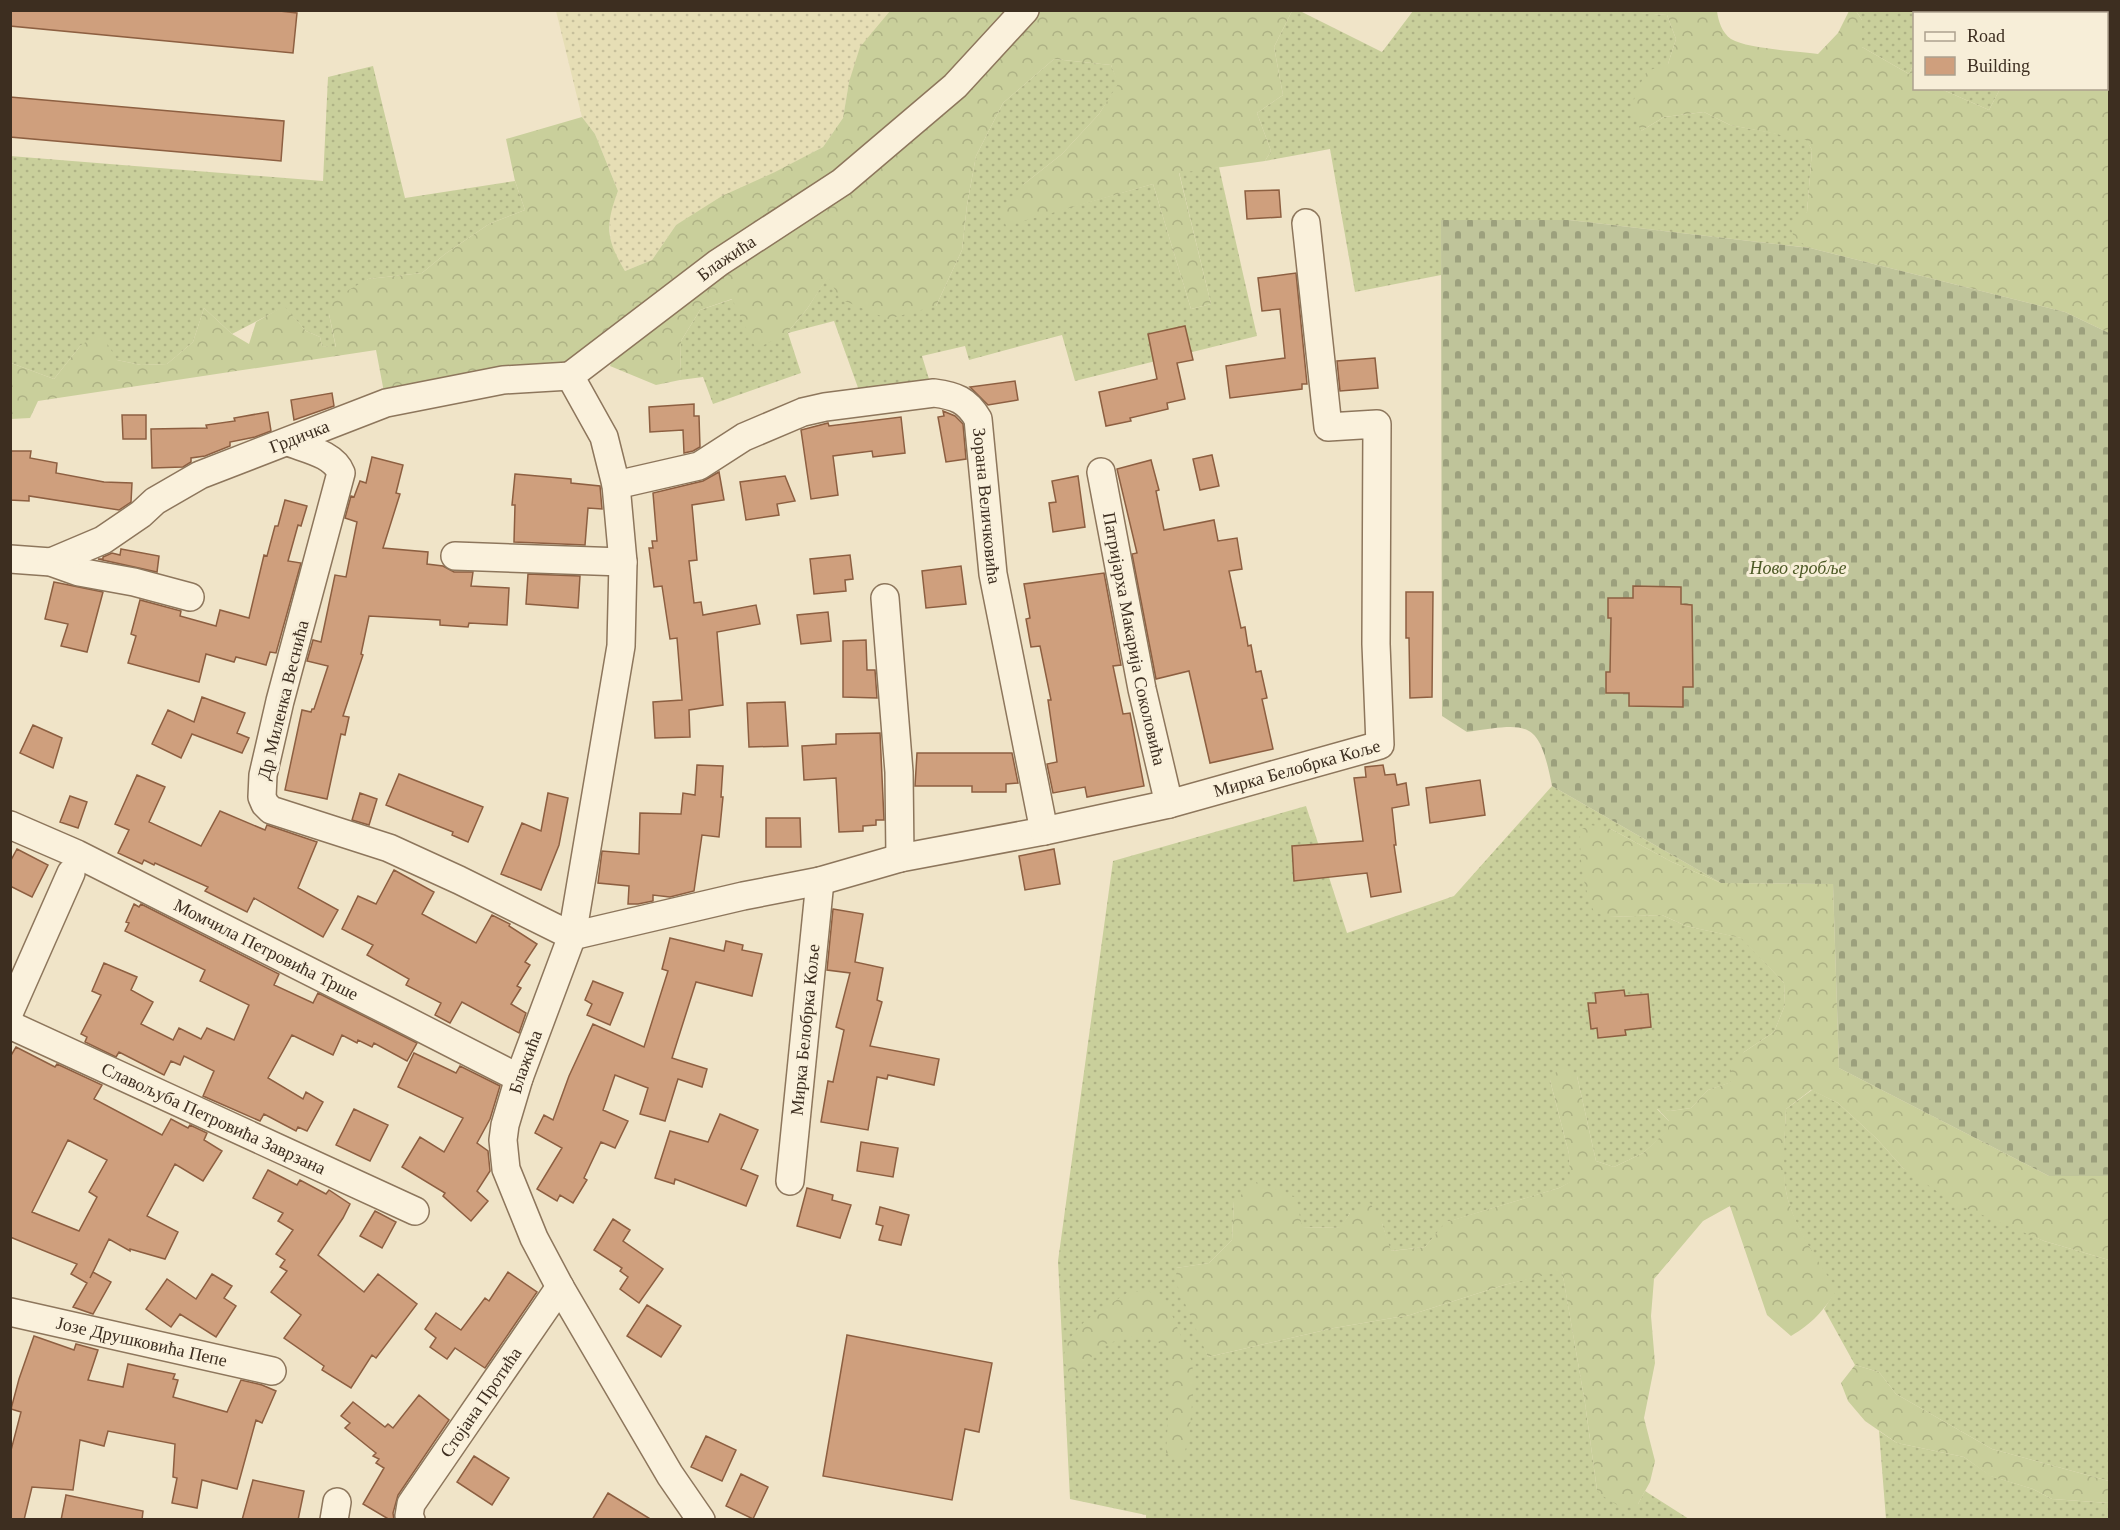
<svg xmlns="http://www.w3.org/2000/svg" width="2120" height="1530" font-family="Georgia,serif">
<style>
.farmland{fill:url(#farmland-dots)}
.grass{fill:url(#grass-dots)}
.forest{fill:url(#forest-crowns)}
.cemetery{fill:url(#cemetery-stones)}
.building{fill:#cf9f7d;stroke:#8d5f41;stroke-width:1.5;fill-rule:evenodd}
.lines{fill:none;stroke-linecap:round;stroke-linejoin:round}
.minor-casing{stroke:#8d765c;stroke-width:30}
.minor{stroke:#faf1dc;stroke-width:27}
.labels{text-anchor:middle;stroke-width:6;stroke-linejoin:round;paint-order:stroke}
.street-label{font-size:18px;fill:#3d2e20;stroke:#f7eed8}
.park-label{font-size:18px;font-style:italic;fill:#4d5a26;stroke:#f7eed8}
</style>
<defs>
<pattern id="farmland-dots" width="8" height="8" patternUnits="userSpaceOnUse" patternTransform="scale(1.5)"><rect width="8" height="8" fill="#e6deb5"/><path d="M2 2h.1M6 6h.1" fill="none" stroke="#c6bf9b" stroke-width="1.8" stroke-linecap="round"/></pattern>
<pattern id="grass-dots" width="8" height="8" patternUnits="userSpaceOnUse" patternTransform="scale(1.5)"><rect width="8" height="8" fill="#c9cf9b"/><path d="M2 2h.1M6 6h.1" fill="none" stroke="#aeb285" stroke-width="1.8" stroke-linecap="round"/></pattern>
<pattern id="forest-crowns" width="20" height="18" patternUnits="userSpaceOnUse" patternTransform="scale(1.5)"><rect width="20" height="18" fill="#c9cf9b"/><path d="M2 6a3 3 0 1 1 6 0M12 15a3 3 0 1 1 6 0" fill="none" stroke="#aeb285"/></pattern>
<pattern id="cemetery-stones" width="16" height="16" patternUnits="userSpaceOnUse" patternTransform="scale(1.5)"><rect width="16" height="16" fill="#bfc49a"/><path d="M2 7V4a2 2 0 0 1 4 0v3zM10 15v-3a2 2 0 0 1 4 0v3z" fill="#9ca07d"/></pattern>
</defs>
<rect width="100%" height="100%" fill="#f0e4c8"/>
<path class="farmland" d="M556 11H890L849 82 843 118 823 147 676 225 652 260 625 271 611 248 609 215 618 191 595 134 582 117Z"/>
<path class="grass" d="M1539 10H1599L1667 15 1676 39 1668 64 1641 131 1664 117 1704 112 1730 125 1806 139 1812 150 1807 212 1795 238 1811 248 1569 220H1441V275L1355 292 1330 149 1265 161 1271 151 1257 113 1283 95 1274 47 1292 11H1300L1382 52 1413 11Z
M1856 11H2109V82L2107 85 2106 14H1914V63L1909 74 1862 47V20Z
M1054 59 1111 65 1119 84 1099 114 1062 154 1024 184 1006 225 1153 184 1191 309 1211 304 1179 172 1219 167 1257 336 1075 381 1062 335 969 360 965 346 922 356 929 379 861 396 834 321 788 333 801 373 713 404 703 377 680 380 681 341 700 310 733 299 787 333 807 309 828 276 936 306 962 250 967 205 976 156 1003 103Z
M373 66 405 198 515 181 525 210 489 224 445 254 422 273 368 279 329 314 336 348 322 346 320 337 306 331 284 307 232 334 204 308 193 342 167 364 141 365 117 360 81 345 54 379 11 363 10 156 323 181 328 77Z
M1941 89H2000L1989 110Z
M1552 786 1721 883 1672 862 1609 828V917L1662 915 1686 926 1742 938 1784 983 1785 1005 1774 1032 1744 1052 1732 1082 1708 1090 1691 1108 1670 1111 1657 1109 1669 1121V1130L1643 1153 1614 1167 1596 1161 1577 1076 1550 1080 1569 1154 1571 1182 1559 1188 1447 1222 1425 1247 1390 1251 1382 1223 1350 1213 1341 1228 1302 1227 1234 1201 1232 1240 1209 1263 1176 1268 1208 1357 1334 1328 1410 1315 1504 1285 1562 1270 1585 1403 1597 1490 1638 1504 1645 1491 1689 1519 1146 1520V1515L1070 1499 1058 1261 1113 861 1306 806 1347 933 1454 896Z
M1812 1090 1838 1103 1877 1139 1903 1168 2007 1224 2044 1241 2109 1260V1481L1992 1449 1896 1394 1879 1372 1855 1365 1824 1309 1836 1290C1817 1261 1789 1220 1785 1185 1782 1163 1785 1132 1786 1109Z
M1879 1431 1897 1443 1964 1457 1991 1476 2033 1489 2052 1499 2109 1503V1519H1886Z"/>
<path class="forest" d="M890 11H1292L1274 47 1283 95 1257 113 1271 151 1265 161 1179 173 1211 304 1191 309 1153 184 1006 226 1000 209 1024 184 1062 154 1099 114 1118 84 1111 65 1054 59 1003 103 976 156 967 205 962 250 936 306 888 319 840 299 828 277 807 309 787 333 756 349 732 299 700 310 681 341 680 380 656 385 610 366 619 339 570 376 386 403 376 350 38 401 30 418 11 419V363L54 379 81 345 101 333 117 360 141 365 167 364 193 342 204 308 232 334 249 344 256 322 284 306 306 331 320 337 322 346 336 347 329 314 331 300 368 279 422 273 445 254 489 224 525 210 515 181 506 139 582 117 595 134 618 191C605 226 606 239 625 271L652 260 676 225 722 196 775 172 823 147 843 118 849 82 860 47Z
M1599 11H1717C1718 20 1722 33 1731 39 1748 49 1797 51 1818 54L1838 33 1849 11H1856L1862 20V47L1909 74 1914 63V88L1941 89 1989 110 2000 89 2106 88 2107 85 2109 82V333L2065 312 1810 248 1794 238 1790 225 1807 212 1812 150 1806 140 1730 125 1704 112 1664 117 1641 131 1631 108 1639 86 1647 71 1668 64 1676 39 1667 15Z
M1590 825 1609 828 1672 862 1721 883 1833 884 1839 1068 2049 1176H2109V1260L2044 1241 1954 1203 1903 1168 1877 1139 1838 1103 1811 1090 1786 1109C1785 1134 1783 1159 1785 1183 1787 1216 1819 1263 1837 1290 1823 1311 1813 1323 1791 1336L1767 1315 1730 1206 1703 1221 1654 1279 1651 1316 1655 1363 1644 1418 1655 1461 1650 1482 1638 1504 1624 1509 1601 1495 1597 1490 1585 1403 1562 1271 1504 1285 1410 1315 1334 1328 1208 1357 1177 1285 1176 1268 1209 1263 1232 1240 1234 1201 1256 1182 1296 1197 1302 1227 1340 1228 1350 1213 1370 1203 1382 1223 1391 1251 1425 1247 1446 1222 1559 1188 1570 1182 1569 1154 1550 1080 1563 1063 1577 1076 1596 1161 1614 1167 1643 1153 1668 1130 1669 1121 1657 1108 1670 1111 1691 1108 1708 1090 1731 1082V1068L1744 1052 1774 1032 1785 1005 1784 983 1741 938 1686 926 1662 915 1609 917 1594 912C1582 882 1580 862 1580 830Z
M1148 1290 1169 1308 1192 1362 1194 1382 1189 1437 1183 1458H1174L1166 1453 1171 1370 1166 1348 1154 1339 1134 1336 1102 1345 1072 1379 1063 1359 1067 1341 1085 1321 1127 1293Z
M1855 1365 1879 1372 1896 1394 1992 1449 2109 1481V1503L2052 1499 2033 1489 1990 1476 1964 1457 1897 1443 1865 1421 1848 1401 1841 1383Z"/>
<path class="cemetery" d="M1441 220H1569L1810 248 2065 312 2109 333V1176H2049L1839 1068 1833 884 1721 883 1552 786C1539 719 1529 723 1467 732L1442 716Z"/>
<path class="building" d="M10 10H271L297 13 293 53 10 26Z
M10 97 284 121 281 161 10 137Z
M1279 190 1281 217 1247 219 1245 191Z
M1296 273 1307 384H1302V389L1230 398 1226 366 1285 358 1280 309 1262 311 1258 278Z
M1185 326 1193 360 1177 363 1185 399 1167 403 1168 409 1130 418 1131 421 1106 426 1099 392 1157 379 1148 334Z
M1375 358 1378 388 1340 391 1337 361Z
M1015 381 1018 400 988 405 970 387Z
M332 393 334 406 294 420 291 400Z
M694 404V416H699L700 447 693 451 684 453 683 430 650 432 649 407Z
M943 411 955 416 963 424 966 459 946 462 938 417 944 416Z
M268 412 271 431 255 437 230 442V446L205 456 191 458V462L183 467 152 468 151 429 207 428 206 425 235 421 234 418Z
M122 415H146V439H123Z
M901 417 905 453 873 457 872 451 833 456 838 495 811 499 801 430 828 423 829 426Z
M10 451H31L30 458 57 463 56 473 104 482 132 483 131 502 119 510 29 496V501L10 500Z
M1212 455 1219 486 1200 490 1193 459Z
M372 457 403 465 396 493 400 494 383 548 428 552 427 564 443 566 454 572H473L471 586 509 588 507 625 469 623 468 627 440 625V620L369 616 361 654 363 655 343 716 349 717 345 735 341 734 327 799 285 790 302 710 311 712 312 709H314L328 666 307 661 313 640 321 642 335 575 346 577 357 522 345 518 351 496 354 497 360 481 366 483Z
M1151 460 1159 490 1156 491 1164 530 1214 520 1218 541 1237 538 1242 569 1229 571 1241 628 1245 627 1248 646 1251 645 1256 672 1261 671 1267 698 1262 699 1273 749 1210 763 1189 671 1156 679 1132 554 1137 553 1117 469Z
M719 472 724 500 692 505 697 560 689 561 694 603 701 602 703 615 756 605 760 624 717 632 723 705 689 710 690 737 655 738 653 702 682 700 677 638 670 639 662 586 654 587 649 548H653L652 541H657L653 493 703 481Z
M515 474 571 479V483L600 486 602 509 588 508 585 545 514 542 515 505H512Z
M785 476 795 501 777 504 779 515 746 520 740 482Z
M1078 476 1085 527 1053 532 1049 503 1056 502 1052 481Z
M285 500 307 506 301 526 298 525 288 561 301 563 276 653 270 652 266 665 236 657 234 662 206 654 199 682 128 663 136 636 131 634 140 600 181 611 180 616 216 626 220 610 249 618 264 555 267 556 275 526H278Z
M121 549 159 556 157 572 98 559H103V557L112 553 120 555Z
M850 555 853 579 845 580 846 591 814 594 810 559Z
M961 566 966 604 926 608 922 571Z
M1104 573 1121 665 1113 666 1123 714 1130 713 1144 786 1087 797 1085 787 1053 793 1047 764 1057 762 1048 700H1051L1040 646 1031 647 1026 619 1030 618 1024 584Z
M528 574 580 576 578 608 526 604Z
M54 582 103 592 87 652 61 646 68 624 45 619Z
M1633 586 1681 587V604L1692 605 1693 687H1683V707L1629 706V693H1606V672H1610L1611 618H1608V598H1633Z
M1406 592H1433L1432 697 1410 698 1409 638H1406Z
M828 612 831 641 801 644 797 615Z
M866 640 867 670H875L877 698 843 697V641Z
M202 697 245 713 237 733 249 738 242 753 192 734 181 758 152 744 168 710 194 722Z
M785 702 788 746 749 747 747 703Z
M33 725 62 738 53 768 20 753Z
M880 733 884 820H876V825L863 826V831L839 832 836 778 804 780 802 746 836 744V734Z
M917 753H1012L1018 783 1006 784V792H972V786H915Z
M697 765 723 766 721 797H723L719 837 702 835 694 891 670 897 653 895V901L638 904H628L629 886 598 883 602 851 639 854 640 813 681 814 683 793 695 795Z
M1383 765 1385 775 1395 774 1397 785 1406 783 1409 805 1392 808 1396 845H1394L1401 892 1371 897 1367 873 1294 881 1292 846 1363 841 1354 778 1366 777 1365 767Z
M399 774 483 807 468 842 452 835 453 832 386 805Z
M137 775 165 787 149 822 201 846 220 811 265 830 267 825 317 842 298 888 338 910 323 937 254 898 247 912 205 891 208 887 155 863 154 865 144 860 142 864 118 853 129 830 115 824Z
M1480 780 1485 815 1430 823 1426 788Z
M360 793 377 799 369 825 352 820Z
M548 793 568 798 559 845 541 890 501 874 522 823 541 831Z
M70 796 87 802 78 828 60 822Z
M766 818H800L801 847H766Z
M17 849 48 865 32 897 10 886V862Z
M1054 849 1060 884 1025 890 1019 856Z
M394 870 434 892 422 914 476 943 492 915 510 924 509 926 537 944 525 962 530 965 517 986 521 988 511 1004 526 1013 519 1033 462 1002 450 1023 435 1015 441 1003 406 985 409 979 367 955 373 945 342 929 358 896 376 904Z
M134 904 139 907 141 904 279 974 274 985 313 1003 318 993 417 1043 407 1061 374 1043 372 1047 358 1040 357 1043 342 1035 333 1055 292 1035 268 1078 303 1099 306 1092 323 1102 307 1131 298 1127 296 1131 264 1114 260 1121 203 1096 214 1071 184 1056 180 1065 171 1061 164 1075 119 1052 116 1057 85 1042 87 1037 81 1034 101 995 92 991 104 963 137 977 131 990 153 1002 141 1024 173 1040 179 1028 201 1039 207 1028 234 1040 249 1005 200 981 205 970 125 931 129 923 126 922Z
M833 909 863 914 855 962 883 968 877 1000 882 1002 870 1046 939 1059 934 1085 888 1075 887 1079 877 1077 868 1130 821 1122 828 1081 833 1082 844 1030 836 1027 850 973 827 970Z
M670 938 724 951 726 941 743 945 742 950 762 954 752 996 696 982 672 1058 707 1069 702 1087 678 1079 665 1121 640 1114 648 1088 615 1075 603 1110 628 1121 615 1148 601 1142 584 1178 587 1180 573 1203 560 1195 557 1201 537 1189 562 1148 535 1133 544 1115 553 1120 569 1076 593 1024 644 1047 668 971 662 969Z
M593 981 623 993 610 1025 587 1015 592 1004 585 1000Z
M1624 990 1625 996 1648 994 1651 1027 1625 1030 1626 1035 1598 1038 1597 1028 1591 1029 1588 1003H1596L1595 993Z
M16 1047 55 1067 57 1064 102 1085 94 1099 162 1135 171 1119 188 1128 190 1125 207 1133 204 1140 222 1151 203 1181 175 1164 147 1216 178 1232 165 1259 130 1249V1251L109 1239 90 1278 93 1272 111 1282 93 1314 73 1307 87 1283 71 1274 77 1264 10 1237V1057ZM68 1140 107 1160 89 1192 97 1197 79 1231 32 1212Z
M414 1053 456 1073 460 1066 500 1086 490 1119 477 1143 488 1151 490 1171 477 1191 488 1201 471 1221 443 1196 445 1193 402 1167 420 1137 444 1152 463 1118 398 1087Z
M354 1109 388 1125 370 1161 336 1145Z
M720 1114 758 1130 741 1169 758 1176 746 1206 675 1179 674 1184 655 1178 670 1131 708 1142Z
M861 1142 898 1148 893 1177 857 1171Z
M268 1170 297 1185 300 1180 326 1194 329 1190 350 1204 343 1218 318 1255 364 1292 378 1274 417 1304 376 1358 372 1355 351 1388 322 1370 324 1366 284 1338 301 1315 271 1292 287 1271 280 1267 285 1260 276 1254 293 1230 278 1221 283 1213 253 1198Z
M807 1188 833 1195 832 1200 851 1205 840 1238 797 1226Z
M880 1207 909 1215 901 1245 879 1240 883 1226 876 1224Z
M375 1211 396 1222 382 1248 360 1236Z
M613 1219 630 1230 623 1241 663 1269 639 1303 620 1289 628 1277 620 1271 622 1268 594 1250Z
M508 1272 537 1292 485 1368 455 1348 447 1359 430 1347 436 1338 425 1329 436 1313 461 1330 485 1298 489 1301Z
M212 1274 232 1286 224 1298 236 1306 216 1337 180 1314 171 1327 146 1309 167 1279 196 1299Z
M647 1305 681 1326 661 1357 627 1336Z
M847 1335 992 1363 979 1432 965 1429 952 1500 823 1476Z
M34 1336 74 1350 76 1344 98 1350 88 1380 123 1387 128 1364 155 1370 175 1374 173 1379 178 1380 173 1397 227 1412 241 1380 262 1385 276 1391 262 1423 256 1420 237 1489 202 1480 197 1508 172 1503 177 1478 173 1477 175 1444 108 1431 104 1446 80 1440 73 1490 32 1487 24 1520H10V1454L21 1412 11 1409 19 1379Z
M419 1395 449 1420 398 1495 393 1513 394 1520H390L363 1504 384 1468 376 1463 379 1459 373 1456 376 1453 345 1428 350 1423 341 1416 353 1402 385 1427 388 1424 393 1428Z
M706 1436 736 1450 722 1481 691 1467Z
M474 1456 509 1478 492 1505 457 1482Z
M741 1474 768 1487 753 1519 726 1506Z
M253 1480 304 1491 298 1520H242Z
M608 1493 652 1520H592Z
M66 1495 143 1511 142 1520H61Z"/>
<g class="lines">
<defs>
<g id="minor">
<path id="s1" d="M288 442C306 449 334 454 341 473L280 701 263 775 262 797 265 804 271 810 389 848 459 880 572 936 743 896 820 881 900 858 1044 831 1169 804 1380 745 1376 644 1377 424 1328 427 1306 223"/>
<path id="s2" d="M1101 472 1142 689 1169 804"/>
<path id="s3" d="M616 485 699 466 744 437 803 412 825 407 934 393C956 396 967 400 978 419L993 574 1044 831"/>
<path d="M455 556 623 562"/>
<path d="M10 559 51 562 79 572 134 582 190 597"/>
<path id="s4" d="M51 562 103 540 141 514 155 501 200 475 386 403 503 380 570 376"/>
<path d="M885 598 899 772 900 858"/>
<path id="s5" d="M10 825 77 854 388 1011 519 1078"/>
<path d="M10 1011 71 873"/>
<path id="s6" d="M10 1025 415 1211"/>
<path id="s7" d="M790 1181 820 881"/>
<path id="s8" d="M10 1312 272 1371"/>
<path d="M334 1520 337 1502"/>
<path id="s9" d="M411 1520 409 1516 411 1504 560 1287"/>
<path id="s10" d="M701 1520 670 1475 560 1287 534 1238 506 1169 503 1140 505 1125 519 1078 572 936 621 646 623 562 616 485 604 437 570 376 718 263 842 182 955 86 1025 10"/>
</g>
</defs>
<use href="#minor" class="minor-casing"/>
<use href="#minor" class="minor"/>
</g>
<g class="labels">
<g class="street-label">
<text dy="6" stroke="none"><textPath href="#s10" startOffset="1418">Блажића</textPath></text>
<text dy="6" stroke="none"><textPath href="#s4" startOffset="280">Грдичка</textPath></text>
<text dy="6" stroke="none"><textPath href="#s3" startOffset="476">Зорана Величковића</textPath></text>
<text dy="6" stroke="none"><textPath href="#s2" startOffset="170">Патријарха Макарија Соколовића</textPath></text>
<text transform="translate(283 700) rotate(-76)" y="6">Др Миленка Веснића</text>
<text dy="6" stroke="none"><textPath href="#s1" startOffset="1485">Мирка Белобрка Коље</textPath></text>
<text dy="6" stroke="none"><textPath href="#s5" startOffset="285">Момчила Петровића Трше</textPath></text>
<text dy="6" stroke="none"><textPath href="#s7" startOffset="152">Мирка Белобрка Коље</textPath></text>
<text dy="6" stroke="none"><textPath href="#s10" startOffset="513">Блажића</textPath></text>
<text dy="6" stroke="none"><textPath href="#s6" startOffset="224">Славољуба Петровића Заврзана</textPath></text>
<text dy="6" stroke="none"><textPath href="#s8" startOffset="135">Јозе Друшковића Пепе</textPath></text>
<text dy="6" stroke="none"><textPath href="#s9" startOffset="140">Стојана Протића</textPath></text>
</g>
<g class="park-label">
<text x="1798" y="574">Ново гробље</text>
</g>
</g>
<rect width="2120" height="1530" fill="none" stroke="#3d2e20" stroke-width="24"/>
<rect x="1913" y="12" width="195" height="78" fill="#f7eed8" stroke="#ada18e" stroke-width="1.5"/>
<rect x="1925" y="32" width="30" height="9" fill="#faf1dc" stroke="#ada18e" stroke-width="1.5"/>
<text x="1967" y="42" font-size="18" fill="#3d2e20">Road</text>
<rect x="1925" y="57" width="30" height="18" fill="#cf9f7d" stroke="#ada18e" stroke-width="1.5"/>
<text x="1967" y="72" font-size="18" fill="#3d2e20">Building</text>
</svg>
